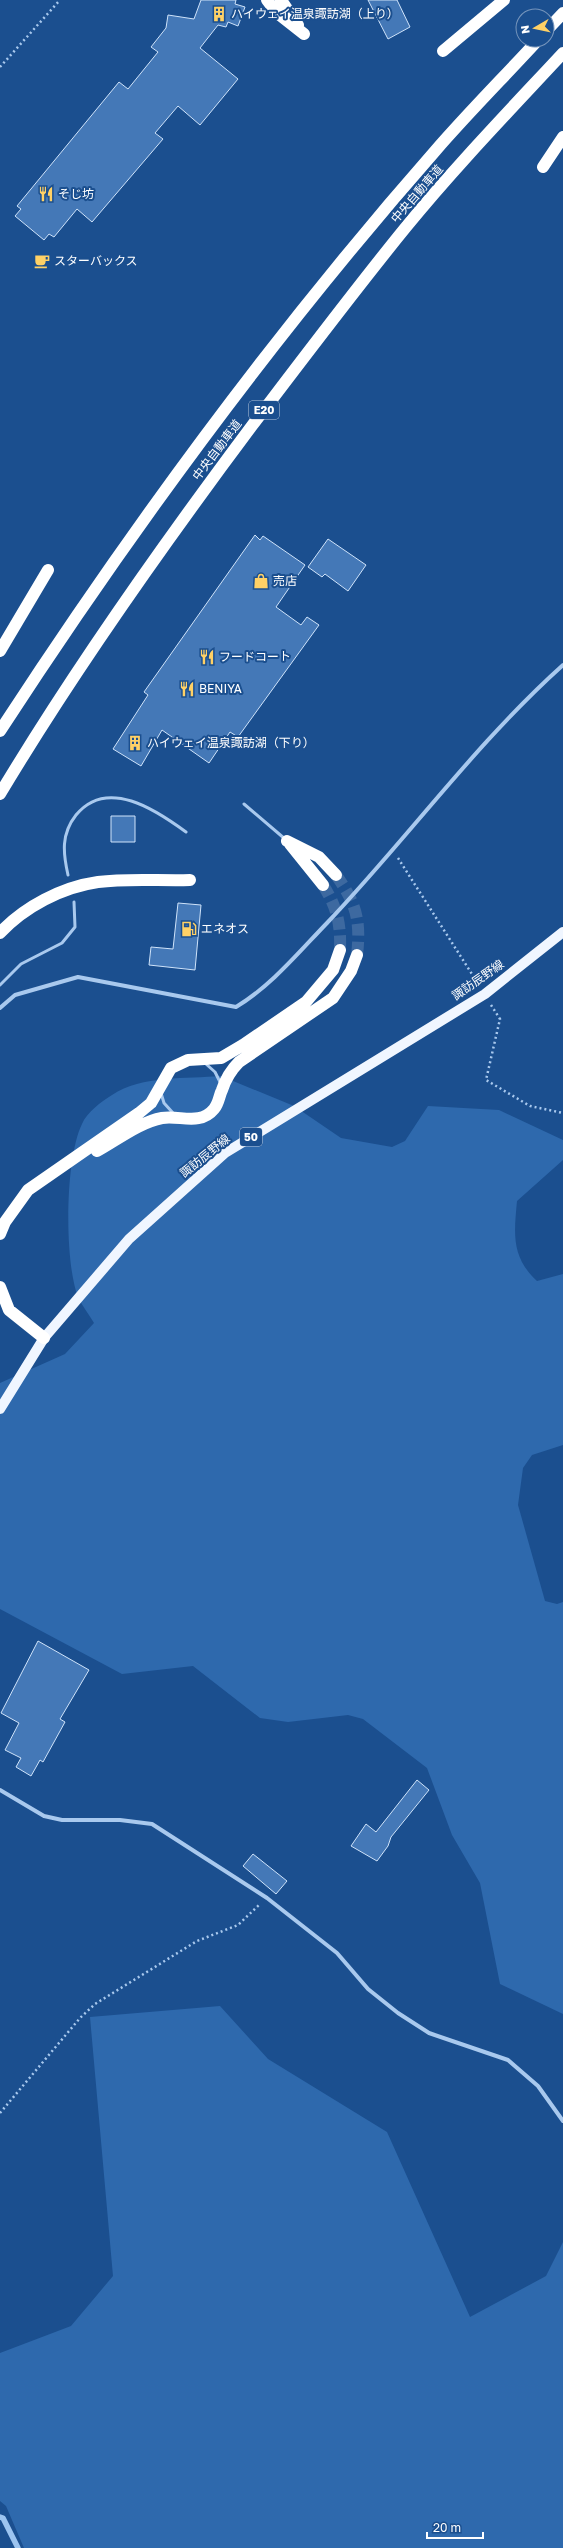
<svg xmlns="http://www.w3.org/2000/svg" width="563" height="2548" font-family="'Golos Text','Noto Sans JP',sans-serif">
<style>
.green{fill:#2e69ad}
.lines{fill:none;stroke-linecap:round;stroke-linejoin:round}
.stream{stroke:#9cc4f0;stroke-width:5.5}
.building{fill:#4478b7;stroke:#cfe3fa}
.highway-tunnel{stroke:#3d69a0;stroke-width:12;stroke-dasharray:12 6;stroke-linecap:butt}
.path{stroke:#a9c9ee;stroke-width:2.5;stroke-dasharray:2 3;stroke-linecap:butt}
.lane{stroke:#a9c9ee;stroke-width:3}
.street{stroke:#a9c9ee;stroke-width:4}
.primary{stroke:#f0f6ff;stroke-width:10}
.highway{stroke:#fff;stroke-width:12}
.labels{text-anchor:middle;stroke-width:4;stroke-linejoin:round;paint-order:stroke}
.shield{fill:#1b4f8f;stroke:#bbcadd;stroke-width:1}
.shield-label{font-size:11px;font-weight:bold;fill:#fff}
.poi-label{font-size:12px;fill:#fff;stroke:#1b4f8f;text-anchor:start}
.street-label{font-size:12px;fill:#fff;stroke:#1b4f8f}
</style>
<rect width="100%" height="100%" fill="#1b4f8f"/>
<path class="green" d="M221 1076 294 1106 341 1138 392 1147 405 1141 428 1106 499 1110 563 1140V1160L517 1201C514 1234 511 1257 537 1281L563 1274V1445L532 1455 523 1468 518 1505 545 1601 557 1604 563 1602V2014L500 1984 480 1883 452 1835 427 1768 363 1719 348 1715 288 1722 260 1718 193 1666 122 1674 0 1609V1383L65 1354 94 1323C89 1314 82 1306 78 1297 64 1261 65 1158 82 1124 87 1112 101 1102 112 1095 142 1075 187 1079 221 1076Z
M220 2006 268 2059 387 2132 470 2317 546 2276 563 2242V2548H24L6 2506 0 2501V2353L71 2326 113 2276 90 2017Z"/>
<g class="lines">
<path class="stream" d="M0 2517 3 2518 18 2548"/>
</g>
<path class="building" d="M201 0H236L235 4 245 7 238 26 228 22 226 27 218 25 200 48 238 79 200 125 178 106 155 133 163 139 92 222 77 209 54 237 49 234 44 240 15 216 21 209 17 206 119 82 128 89 158 52 151 47 166 28 168 15 194 19Z
M368 0H397L410 27 388 39Z
M255 535 260 540 263 536 305 565 276 607 301 625 307 617 319 625 238 737 230 732 209 763 162 730 141 766 113 749 148 695 144 692Z
M328 539 366 565 348 591 325 574 322 577 308 567Z
M111 816H135V842H111Z
M178 903 201 905 195 970 149 965 151 947 173 949Z
M38 1641 89 1670 60 1719 65 1722 43 1762 40 1760 31 1776 16 1767 21 1758 5 1750 19 1723 1 1713Z
M417 1780 429 1790 391 1837 388 1846 377 1861 351 1846 366 1824 376 1832Z
M253 1854 287 1881 276 1894 243 1866Z"/>
<g class="lines">
<path class="highway-tunnel" d="M336 875C356 903 361 920 357 955
M323 885C337 907 341 924 340 950"/>
<path class="path" d="M0 67 60 0
M398 858 477 982
M491 1005 500 1019 486 1080 530 1106 563 1113
M0 2113 80 2018 95 2004 197 1941 238 1925 259 1905"/>
<path class="lane" d="M244 804 285 839
M68 875C63 853 61 834 76 815 107 777 156 810 186 832
M0 985 21 964 62 943 75 927 74 902
M206 1064 215 1072 220 1082
M161 1093 164 1103 173 1113"/>
<path class="street" d="M0 1008 15 995 78 977 236 1007C271 986 298 953 327 923 407 839 476 743 563 665
M0 1790 44 1816 62 1820H120L152 1824 267 1898 337 1953 368 1989 398 2013 429 2033 508 2060 538 2086 563 2121"/>
<path class="primary" d="M0 1409 44 1338 129 1239 225 1153 485 994 563 932"/>
<path class="highway" d="M267 0 276 12 304 34
M281 0 298 25
M547 30 563 13
M443 51 504 0
M543 167 563 137
M0 651 48 570
M0 731C132 528 276 332 436 150 469 112 504 77 538 40
M0 794C76 667 162 546 251 427 302 360 353 292 406 227 455 167 510 110 563 53
M287 841 319 857 336 875
M290 844 323 885
M0 933C24 907 62 887 98 882 128 878 160 881 190 880
M97 1151C117 1140 140 1122 162 1118 180 1115 200 1126 214 1109 219 1103 219 1096 222 1090 226 1078 231 1070 239 1062L333 998 351 971 357 955
M0 1234 5 1222 28 1190 139 1113 151 1103 171 1068 188 1060 221 1058 243 1045 306 1002 333 970 340 950
M0 1287 9 1310 44 1338"/>
</g>
<defs>
<symbol id="building-bare" viewBox="-9 -9 18 18"><path d="M-4-6H4V6H1V3H-1V6H-4ZM-2.5-4.3h1.7v1.8h-1.7ZM.8-4.3h1.7v1.8H.8ZM-2.5-1h1.7V.8h-1.7ZM.8-1h1.7V.8H.8Z" fill="#ffd166" stroke="#1b4f8f" stroke-width="2.5" paint-order="stroke"/></symbol>
<symbol id="restaurant-bare" viewBox="-9 -9 18 18"><path d="M-5-6h1v4h1v-4h1v4h1v-4h1v5L-1.5 .5V6h-2V.5L-5-1ZM5-6V6H3V1.5H1.5Q1.5-4 5-6Z" fill="#ffd166" stroke="#1b4f8f" stroke-width="2.5" paint-order="stroke"/></symbol>
<symbol id="cafe-bare" viewBox="-9 -9 18 18"><path d="M-5.5-4.5H6V0H3Q3 3.5 0 3.5H-2.5Q-5.5 3.5-5.5 0ZM3-3.2v2h1.7v-2ZM-6 4.5H4V6H-6Z" fill="#ffd166" stroke="#1b4f8f" stroke-width="2.5" paint-order="stroke"/></symbol>
<symbol id="shop-bare" viewBox="-9 -9 18 18"><path d="M-5-2.5h2.3a2.7 3.5 0 0 1 5.4 0H5L5.5 6h-11ZM-1.5-2.5h3a1.5 2.3 0 0 0-3 0Z" fill="#ffd166" stroke="#1b4f8f" stroke-width="2.5" paint-order="stroke"/></symbol>
<symbol id="fuel-bare" viewBox="-9 -9 18 18"><path d="M-5.5-6h7V0h2V4h1.3V-2.5L3-4.5l.8-.8L6-3V5H2.5V1h-1V6h-7ZM-4.2-4.7v3.2H.2V-4.7Z" fill="#ffd166" stroke="#1b4f8f" stroke-width="2.5" paint-order="stroke"/></symbol>
</defs>
<g fill-rule="evenodd">
<use href="#building-bare" x="208" y="3" width="22" height="22"/>
<use href="#restaurant-bare" x="35" y="183" width="22" height="22"/>
<use href="#cafe-bare" x="31" y="250" width="22" height="22"/>
<use href="#shop-bare" x="250" y="570" width="22" height="22"/>
<use href="#restaurant-bare" x="196" y="646" width="22" height="22"/>
<use href="#restaurant-bare" x="176" y="678" width="22" height="22"/>
<use href="#building-bare" x="124" y="732" width="22" height="22"/>
<use href="#fuel-bare" x="178" y="918" width="22" height="22"/>
</g>
<g class="labels">
<g class="shield">
<rect x="249" y="401" width="30" height="18" rx="3"/>
<rect x="240" y="1128" width="22" height="18" rx="3"/>
</g>
<g class="shield-label">
<text x="264" y="414">E20</text>
<text x="251" y="1141">50</text>
</g>
<g class="poi-label">
<text x="231" y="18">ハイウェイ温泉諏訪湖（上り）</text>
<text x="58" y="198">そじ坊</text>
<text x="54" y="265">スターバックス</text>
<text x="273" y="585">売店</text>
<text x="219" y="661">フードコート</text>
<text x="199" y="693">BENIYA</text>
<text x="147" y="747">ハイウェイ温泉諏訪湖（下り）</text>
<text x="201" y="933">エネオス</text>
</g>
<g class="street-label">
<text transform="translate(417 194) rotate(-49)" y="4">中央自動車道</text>
<text transform="translate(217 450) rotate(-53)" y="4">中央自動車道</text>
<text transform="translate(478 980) rotate(-35)" y="4">諏訪辰野線</text>
<text transform="translate(205 1156) rotate(-39)" y="4">諏訪辰野線</text>
</g>
</g>
<g transform="translate(535 28) rotate(261)"><circle r="19" fill="#1b4f8f" stroke="#7695bc"/>
<path d="M0-3L7 15L0 10L-7 15Z" fill="#ffd166"/>
<text y="-6" font-size="11" font-weight="bold" text-anchor="middle" fill="#ffffff">N</text>
</g>
<path d="M427 2532v6h56v-6" fill="none" stroke="#ffffff" stroke-width="2"/>
<text x="433" y="2532" font-size="12" fill="#ffffff" stroke="#1b4f8f" stroke-width="3" paint-order="stroke">20 m</text>
</svg>
